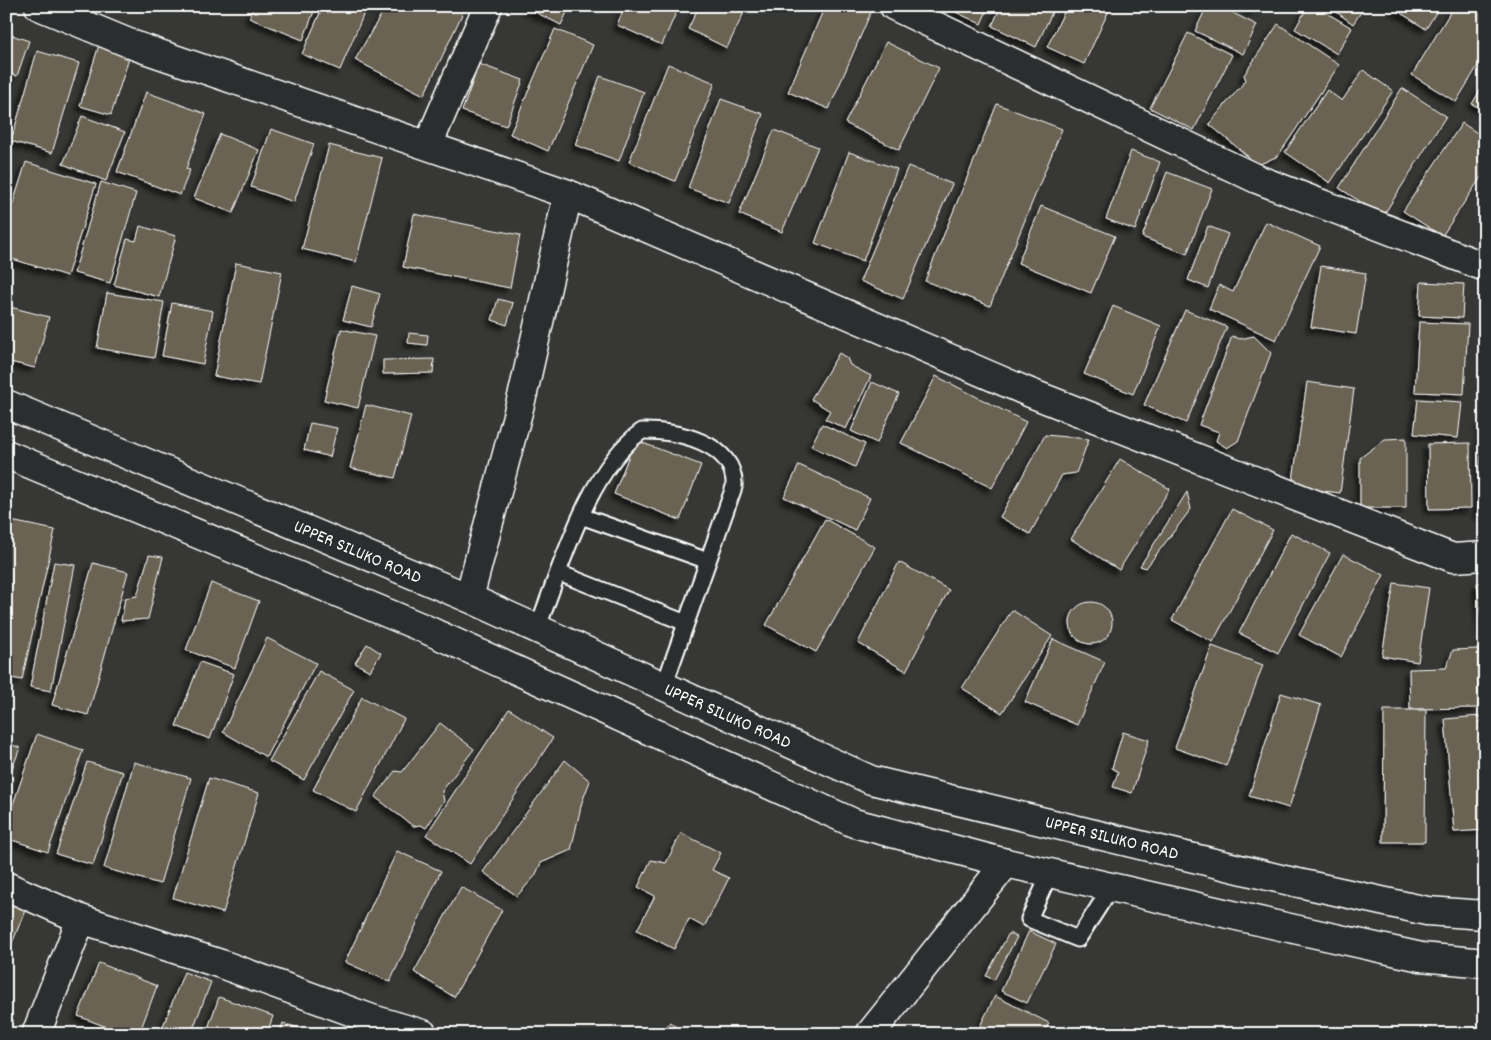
<svg xmlns="http://www.w3.org/2000/svg" width="1491" height="1040" font-family="Dekko,sans-serif">
<style>
.building{fill:#6a6353;stroke:#fff;filter:url(#shadow)}
.lines{fill:none;stroke-linecap:round;stroke-linejoin:round}
.service-casing{stroke:#fff;stroke-width:19}
.minor-casing{stroke:#fff;stroke-width:31}
.primary-casing{stroke:#fff;stroke-width:31}
.service{stroke:#2a2d2e;stroke-width:15}
.minor{stroke:#2a2d2e;stroke-width:28}
.primary{stroke:#2a2d2e;stroke-width:28}
.labels{text-anchor:middle;stroke-width:4;stroke-linejoin:round;paint-order:stroke}
.street-label{font-size:18px;fill:#fff;stroke:#2a2d2e}
</style>
<defs>
<filter id="shadow"><feDropShadow dx="-4.5" dy="4.5" stdDeviation="2.5" flood-color="#0009"/></filter>
</defs>
<rect width="100%" height="100%" fill="#373835"/>
<filter id="ink" filterUnits="userSpaceOnUse"><feTurbulence type="fractalNoise" baseFrequency=".02" numOctaves="2"/><feDisplacementMap in="SourceGraphic" scale="10" xChannelSelector="R" yChannelSelector="G"/><feConvolveMatrix kernelMatrix="1 2 1 2 8 2 1 2 1" color-interpolation-filters="sRGB"/></filter>
<g filter="url(#ink)">
<path class="building" d="M254 6H316L303 40 249 18Z
M323 6H367L340 70 302 54Z
M386 6H466L424 95 355 60Z
M523 6H570L561 25Z
M625 6H679L662 45 617 25Z
M699 6H747L727 48 688 29Z
M825 6H857L871 12 829 109 788 92Z
M943 6H989L981 24Z
M1001 6H1055L1036 47 992 26Z
M1067 6H1111L1084 64 1047 47Z
M1207 6H1219L1257 25 1243 54 1195 31Z
M1242 6H1257L1255 12Z
M1308 6H1315L1352 28 1337 54 1295 29Z
M1328 6H1365L1353 24Z
M1390 6H1440L1426 29Z
M1454 6H1485V54L1456 102 1412 75Z
M1278 24 1339 65 1278 156 1258 165 1209 124 1246 80 1244 75Z
M555 29 593 45 548 151 510 134Z
M6 33 29 41 17 76 6 72Z
M1188 33 1232 55 1194 130 1150 108Z
M886 42 939 68 899 150 845 123Z
M99 45 130 55 111 115 80 106Z
M37 51 79 63 52 153 11 141Z
M479 64 523 80 506 126 462 111Z
M668 64 715 83 675 181 629 162Z
M1363 70 1393 91 1330 183 1285 152 1327 90 1342 101Z
M600 76 644 92 619 161 575 145Z
M1485 82V111L1472 104Z
M1402 88 1446 116 1383 216 1339 188Z
M146 92 206 114 186 169 190 170 180 195 117 172Z
M721 99 763 114 729 203 688 188Z
M997 104 1062 129 990 306 925 281Z
M82 116 125 132 106 181 63 164Z
M1462 123 1485 138V171L1442 236 1403 211Z
M271 129 314 144 294 202 251 187Z
M774 130 818 147 782 232 739 214Z
M220 134 259 150 233 213 194 198Z
M329 145 382 158 356 262 302 249Z
M1131 151 1160 162 1135 230 1106 219Z
M849 152 897 169 863 261 815 243Z
M26 162 96 184 67 276 6 257V226Z
M908 166 952 184 903 299 860 281Z
M1167 172 1212 189 1187 254 1142 237Z
M101 182 136 193 110 283 74 273Z
M1041 206 1115 236 1091 293 1018 263Z
M414 214 520 235 510 288 403 267Z
M1266 222 1320 246 1276 340 1209 309 1219 285 1233 292Z
M140 226 176 236 159 297 114 285 127 239 136 241Z
M1208 226 1228 234 1208 288 1188 280Z
M236 263 282 272 259 384 214 376Z
M1321 266 1366 273 1356 334 1311 327Z
M1421 282 1464 284 1462 318 1419 316Z
M352 286 380 294 371 327 343 320Z
M107 293 164 302 154 358 97 348Z
M498 299 513 303 507 325 492 320Z
M172 303 213 311 203 364 162 356Z
M6 306 49 317 35 368 6 361Z
M1113 306 1161 326 1133 394 1084 374Z
M1185 310 1227 327 1186 423 1144 405Z
M1419 322 1468 324 1464 394 1415 392Z
M341 329 375 336 358 408 324 400Z
M409 333 428 335 427 345 408 343Z
M1232 336 1240 339 1254 336 1271 353 1238 441 1227 448 1216 441 1219 432 1199 425Z
M839 353 847 358 850 365 871 376 846 429 825 419 830 411 811 399Z
M434 359 433 373 383 374V360Z
M936 376 1026 422 992 488 901 443Z
M872 382 899 394 877 443 851 431Z
M1307 382 1354 389 1340 493 1292 487Z
M1418 399 1462 402 1458 438 1414 434Z
M366 405 411 416 395 478 350 468Z
M1485 418V515H1478L1482 422Z
M310 423 337 428 330 457 304 450Z
M822 424 865 444 855 467 811 446Z
M1045 435 1089 439 1076 473 1062 475 1030 534 1000 517Z
M1406 438V508H1360V458L1385 439Z
M635 440 701 465 680 520 614 494Z
M1470 443 1471 508 1429 509 1428 444Z
M1120 459 1170 489 1119 570 1071 539Z
M799 465 870 498 855 530 784 497Z
M1187 492 1191 509 1146 568 1140 566Z
M1232 509 1273 530 1213 642 1172 620Z
M825 519 875 547 816 652 766 625Z
M6 520 55 530 22 680 6 677Z
M1291 533 1330 553 1278 653 1239 633Z
M1343 554 1384 575 1341 657 1299 635Z
M149 555 163 557 148 619 121 621 125 598 137 596Z
M54 562 75 565 51 691 30 687Z
M899 562 949 590 906 671 858 643Z
M93 563 128 572 88 715 52 705Z
M1485 582V651L1477 583Z
M211 583 259 601 235 668 186 650Z
M1394 583 1429 588 1418 662 1382 656Z
M1070 623a21 21 0 1 1 42 0a21 21 0 1 1-42 0Z
M1012 610 1052 636 1002 713 962 688Z
M267 638 316 663 266 757 223 732Z
M1053 639 1105 662 1077 725 1025 702Z
M367 644 381 653 370 671 355 663Z
M1212 646 1263 665 1226 766 1175 748Z
M1478 649V708L1410 709 1409 669 1446 668 1453 650Z
M200 662 234 674 210 739 176 726Z
M319 671 354 690 304 780 269 761Z
M1281 693 1321 705 1289 808 1249 796Z
M362 697 404 719 356 812 313 790Z
M509 709 553 738 470 864 426 835Z
M1384 710H1426L1425 842H1383Z
M1480 716 1485 772V830L1454 832 1445 719Z
M440 723 474 749 442 791 444 801 426 828 421 825 413 826 375 797 395 771 402 772Z
M1123 732 1149 740 1132 793 1113 787 1118 772 1112 768Z
M37 734 83 750 48 852 6 838V825Z
M6 742 20 748 6 784Z
M565 760 590 781 582 802 571 850 541 863 535 876 517 896 483 872Z
M87 762 123 772 93 865 56 854Z
M134 762 191 778 160 884 104 868Z
M209 778 259 793 223 913 173 898Z
M681 833 721 853 712 870 729 878 704 927 689 919 674 949 637 930 655 896 638 887 651 860 666 863Z
M397 851 441 871 390 982 345 962Z
M461 887 502 910 454 997 414 972Z
M6 901 26 908 6 959Z
M1029 931 1056 944 1027 1003 1001 991Z
M1009 933 1017 937 994 980 986 976Z
M99 963 157 986 139 1034H125L78 1016Z
M184 972 211 982 191 1034H160Z
M995 996 1049 1023 1043 1034H986L978 1030Z
M219 997 273 1016 267 1034H206Z
M670 1022 684 1034H660Z
M283 1023 317 1034H279Z"/>
<g class="lines">
<defs>
<path id="service" d="M581 516 708 561
M559 573 686 623
M537 629C561 568 588 469 642 431 676 430 737 443 734 487L664 686
M1050 873 1029 919 1078 939 1112 886"/>
<path id="minor" d="M39 6 136 46 568 194 1028 392 1453 558 1485 556
M894 6 1257 179 1485 267
M428 145 488 6
M469 598 523 393 568 194
M6 886 81 919 221 964 372 1019 423 1034
M36 1034 81 919
M870 1034 1006 863"/>
<path id="primary" d="M6 404 469 598 871 780 1285 880 1427 911 1485 915
M6 454 423 628 854 823 1006 863 1276 925 1421 957 1485 963"/>
</defs>
<use href="#service" class="service-casing"/>
<use href="#minor" class="minor-casing"/>
<use href="#primary" class="primary-casing"/>
<use href="#service" class="service"/>
<use href="#minor" class="minor"/>
<use href="#primary" class="primary"/>
</g>
</g>
<g class="labels">
<g class="street-label">
<text transform="translate(358 551) rotate(23)" y="6">UPPER SILUKO ROAD</text>
<text transform="translate(728 715) rotate(24)" y="6">UPPER SILUKO ROAD</text>
<text transform="translate(1112 837) rotate(14)" y="6">UPPER SILUKO ROAD</text>
</g>
</g>
<rect width="1491" height="1040" fill="none" stroke="#2a2d2e" stroke-width="25"/>
<rect x="12" y="12" width="1466" height="1015" fill="none" stroke="#fff" stroke-width="2" filter="url(#ink)"/>
</svg>
